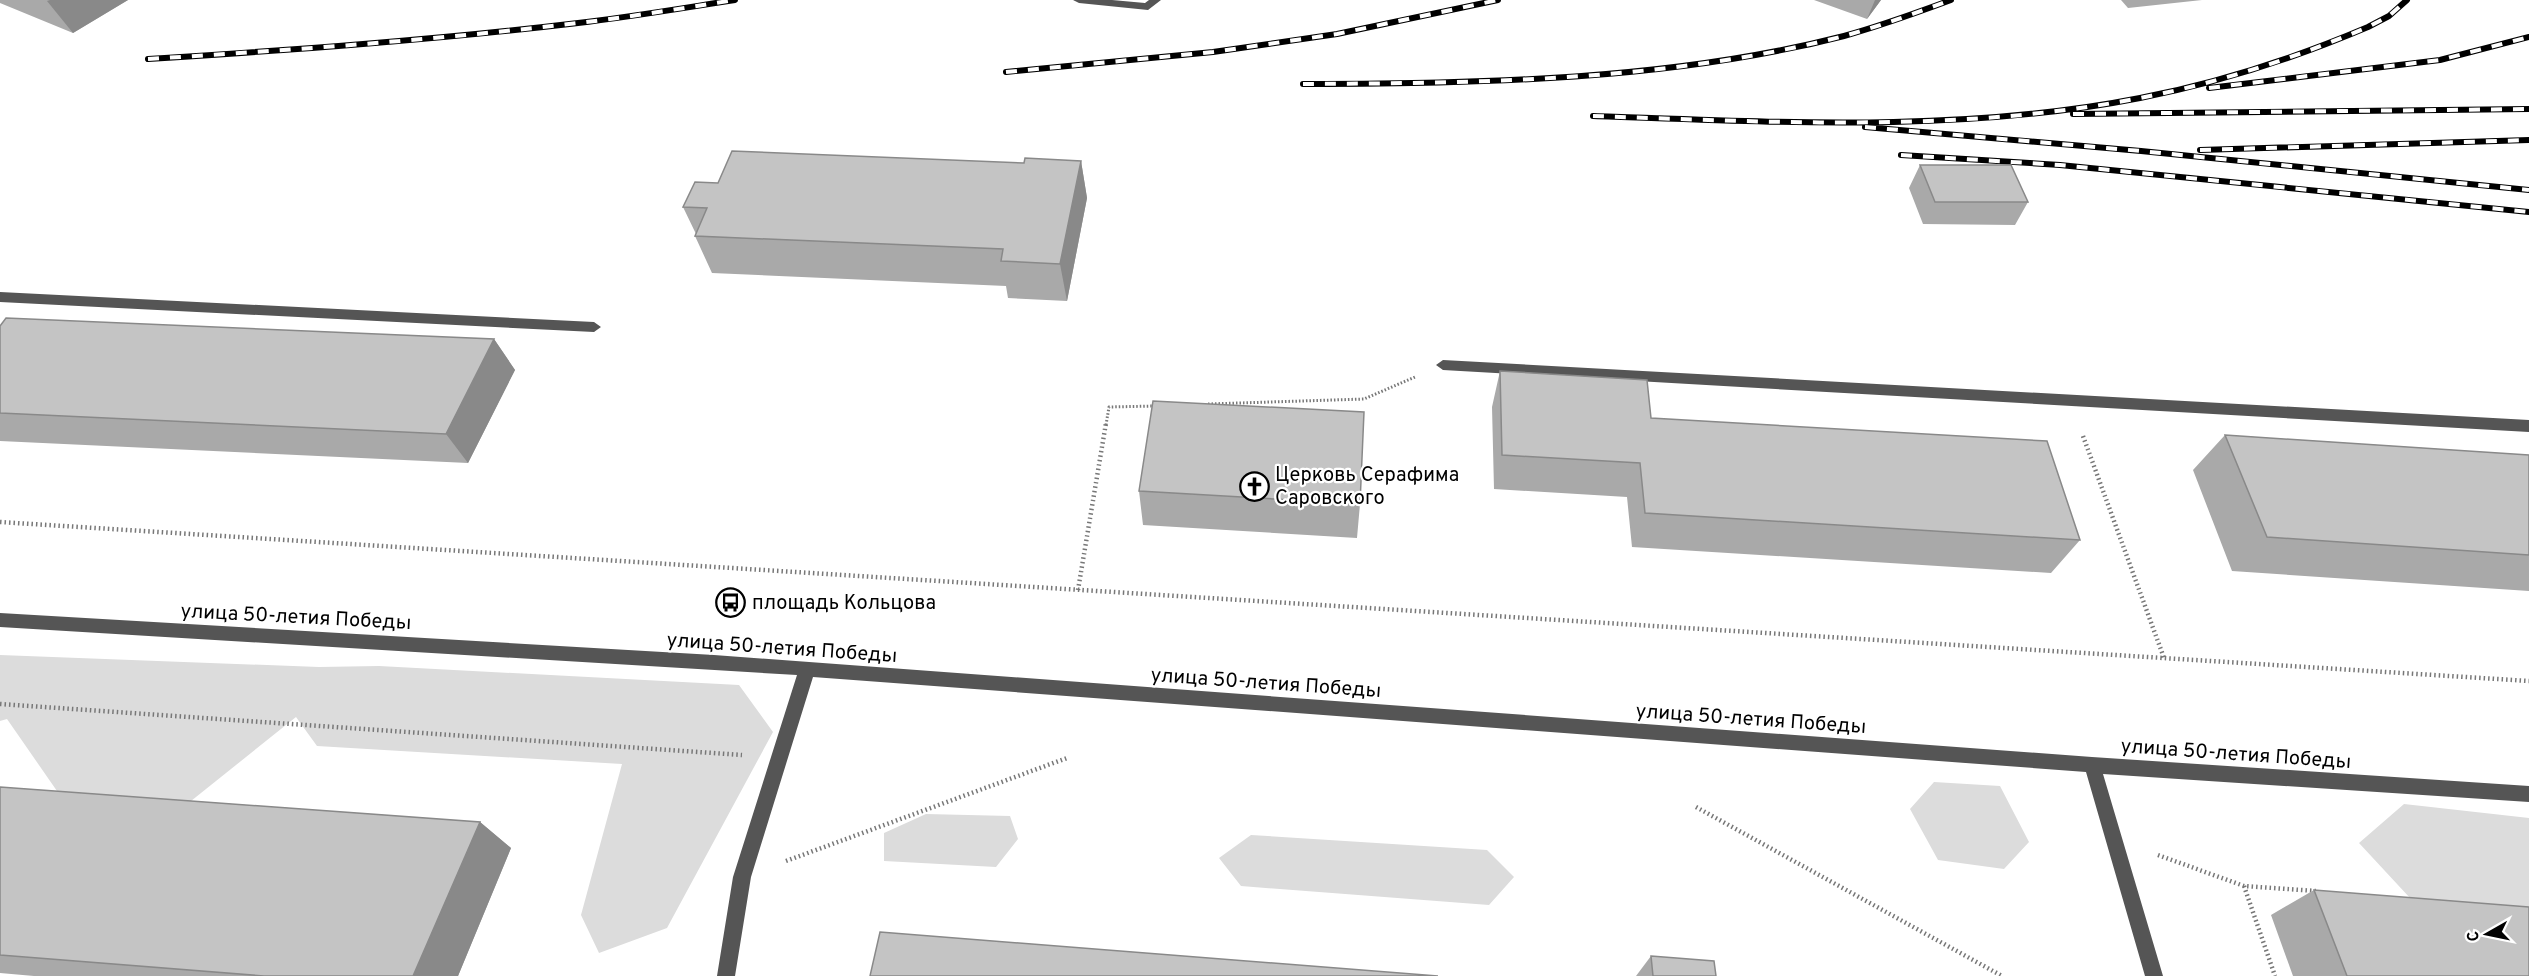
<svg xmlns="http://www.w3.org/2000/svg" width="2529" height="976" font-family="Overpass,sans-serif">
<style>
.green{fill:#dcdcdc}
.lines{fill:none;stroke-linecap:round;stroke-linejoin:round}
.path-far1{stroke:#777;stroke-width:3;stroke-dasharray:1.5 2;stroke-linecap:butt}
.path{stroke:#777;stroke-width:4.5;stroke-dasharray:1.5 3;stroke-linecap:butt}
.minor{fill:#555;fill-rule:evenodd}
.rail-casing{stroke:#000;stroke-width:6}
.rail{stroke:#fff;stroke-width:4;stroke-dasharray:11;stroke-linecap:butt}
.wall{fill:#a9a9a9}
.shaded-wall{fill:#898989}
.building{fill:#c4c4c4;stroke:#898989;stroke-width:1.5}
.labels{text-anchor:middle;stroke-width:4.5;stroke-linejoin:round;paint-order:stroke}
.poi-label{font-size:20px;fill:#000;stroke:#fff;text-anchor:start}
.street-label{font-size:20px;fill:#000;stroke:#fff}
</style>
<rect width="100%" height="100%" fill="#fff"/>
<path class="green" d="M0 655 319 667 379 666 739 685 773 732 667 928 599 953 581 915 622 764 317 746 296 717 191 801 66 804 7 719 0 721Z
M1934 782 2000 786 2029 842 2004 869 1938 860 1910 809Z
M2404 804 2529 818V920L2423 912 2359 843Z
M926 814 1010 816 1018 839 996 867 884 861V833Z
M1251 835 1487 850 1514 877 1489 905 1241 886 1219 858Z"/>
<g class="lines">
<path class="path-far1" d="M1208 404 1364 399 1415 377
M1106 425 1109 407 1155 406"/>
<path class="path" d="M2083 436 2164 658
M0 522 2529 681
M1078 590 1106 423
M0 704 742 755
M1696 807 2002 976
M2158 855 2244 886 2316 891
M786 861 1067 758
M2244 886 2275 976"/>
<path class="minor" d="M1073 0H1112L1145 3 1149 0H1161L1148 10 1079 3Z
M0 292 594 322 601 327 594 332 0 302Z
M1443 360 2529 420V432L1443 370 1436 365Z
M0 613 714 655 2092 757 2529 786V802L2103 774 2163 976H2145L2086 772 813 677 751 877 735 976H717L733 877 797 675 0 627Z"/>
<defs>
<path id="rail" d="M148 59C291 50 435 40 578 23 630 17 683 8 735 0
M1006 72 1213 52 1337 34 1498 0
M1303 84C1483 83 1668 81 1844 36 1880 26 1916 13 1951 0
M2209 88 2440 60 2529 37
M2073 114 2529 109
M1593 116C1774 122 1961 133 2140 98 2218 83 2295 58 2368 27L2389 16 2407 0
M1865 127 2141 151 2529 190
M2200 150 2529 140
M1901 155 2060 165 2529 212"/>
</defs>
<use href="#rail" class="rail-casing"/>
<use href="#rail" class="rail"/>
</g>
<path class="wall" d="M0 0H128L73 33 0 3Z
M1814 0H1881L1867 19Z
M2121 0H2202L2128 8Z
M1081 161 1087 198 1067 301 1008 298 1006 286 712 273 695 236 696 234 683 207 718 183 1024 163Z
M1920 165 2028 202 2015 225 1923 224 1909 188Z
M0 326 494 339 515 370 468 463 0 441Z
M1500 371 1651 418 2080 540 2051 573 1632 547 1627 497 1494 489 1492 407Z
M2225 435 2529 455V591L2232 571 2193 470Z
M1139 491 1360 504 1357 538 1143 525Z
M0 787 480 822 511 848 458 976H34L0 973Z
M2314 890 2529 976H2293L2271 915Z
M1651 956 1716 976H1636Z"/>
<path class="shaded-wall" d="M50 0H128L73 33 47 1Z
M1875 0H1881L1867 19Z
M1081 161 1087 198 1067 301 1060 264Z
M494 339 515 370 468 463 446 434Z
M480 822 511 848 458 976H413Z"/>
<path class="building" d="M732 151 1024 163 1025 158 1081 161 1060 264 1001 261 1003 249 695 236 707 208 683 207 695 182 718 183Z
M1920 165H2011L2028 202H1935Z
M6 318 494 339 446 434 0 413V326Z
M1500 371 1647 380 1651 418 2047 441 2080 540 1645 513 1640 463 1502 455Z
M1153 401 1364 412 1360 504 1139 491Z
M2225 435 2529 455V555L2267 537Z
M0 787 480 822 413 976H264L0 955Z
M2314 890 2529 907V976H2347Z
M880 932 1438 976H870Z
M1651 956 1714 961 1716 976H1653Z"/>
<defs>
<symbol id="church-ring" viewBox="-11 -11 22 22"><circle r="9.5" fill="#fff" stroke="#000" stroke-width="1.5"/><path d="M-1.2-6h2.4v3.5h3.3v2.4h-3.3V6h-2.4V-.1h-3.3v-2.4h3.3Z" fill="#000"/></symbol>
<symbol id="bus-ring" viewBox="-11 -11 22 22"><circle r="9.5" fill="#fff" stroke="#000" stroke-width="1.5"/><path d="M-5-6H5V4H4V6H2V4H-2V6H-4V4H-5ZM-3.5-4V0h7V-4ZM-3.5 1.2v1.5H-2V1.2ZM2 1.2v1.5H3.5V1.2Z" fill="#000"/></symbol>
</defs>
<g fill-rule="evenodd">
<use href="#church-ring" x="1238" y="470" width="33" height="33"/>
<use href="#bus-ring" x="714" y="586" width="33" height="33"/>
</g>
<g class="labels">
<g class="poi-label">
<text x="1275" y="481">Церковь Серафима<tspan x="1275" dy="23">Саровского</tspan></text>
<text x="752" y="609">площадь Кольцова</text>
</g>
<g class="street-label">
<text transform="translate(296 616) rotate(3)" y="7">улица 50-летия Победы</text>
<text transform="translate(782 647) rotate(4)" y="7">улица 50-летия Победы</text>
<text transform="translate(1266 682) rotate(4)" y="7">улица 50-летия Победы</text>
<text transform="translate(1751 718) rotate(4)" y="7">улица 50-летия Победы</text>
<text transform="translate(2236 753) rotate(4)" y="7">улица 50-летия Победы</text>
</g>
</g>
<g transform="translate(2487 934) rotate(261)" stroke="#ffffff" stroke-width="4.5" paint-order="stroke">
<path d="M0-4.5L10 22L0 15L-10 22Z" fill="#000000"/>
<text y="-9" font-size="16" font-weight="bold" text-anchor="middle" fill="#000000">С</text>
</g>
</svg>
